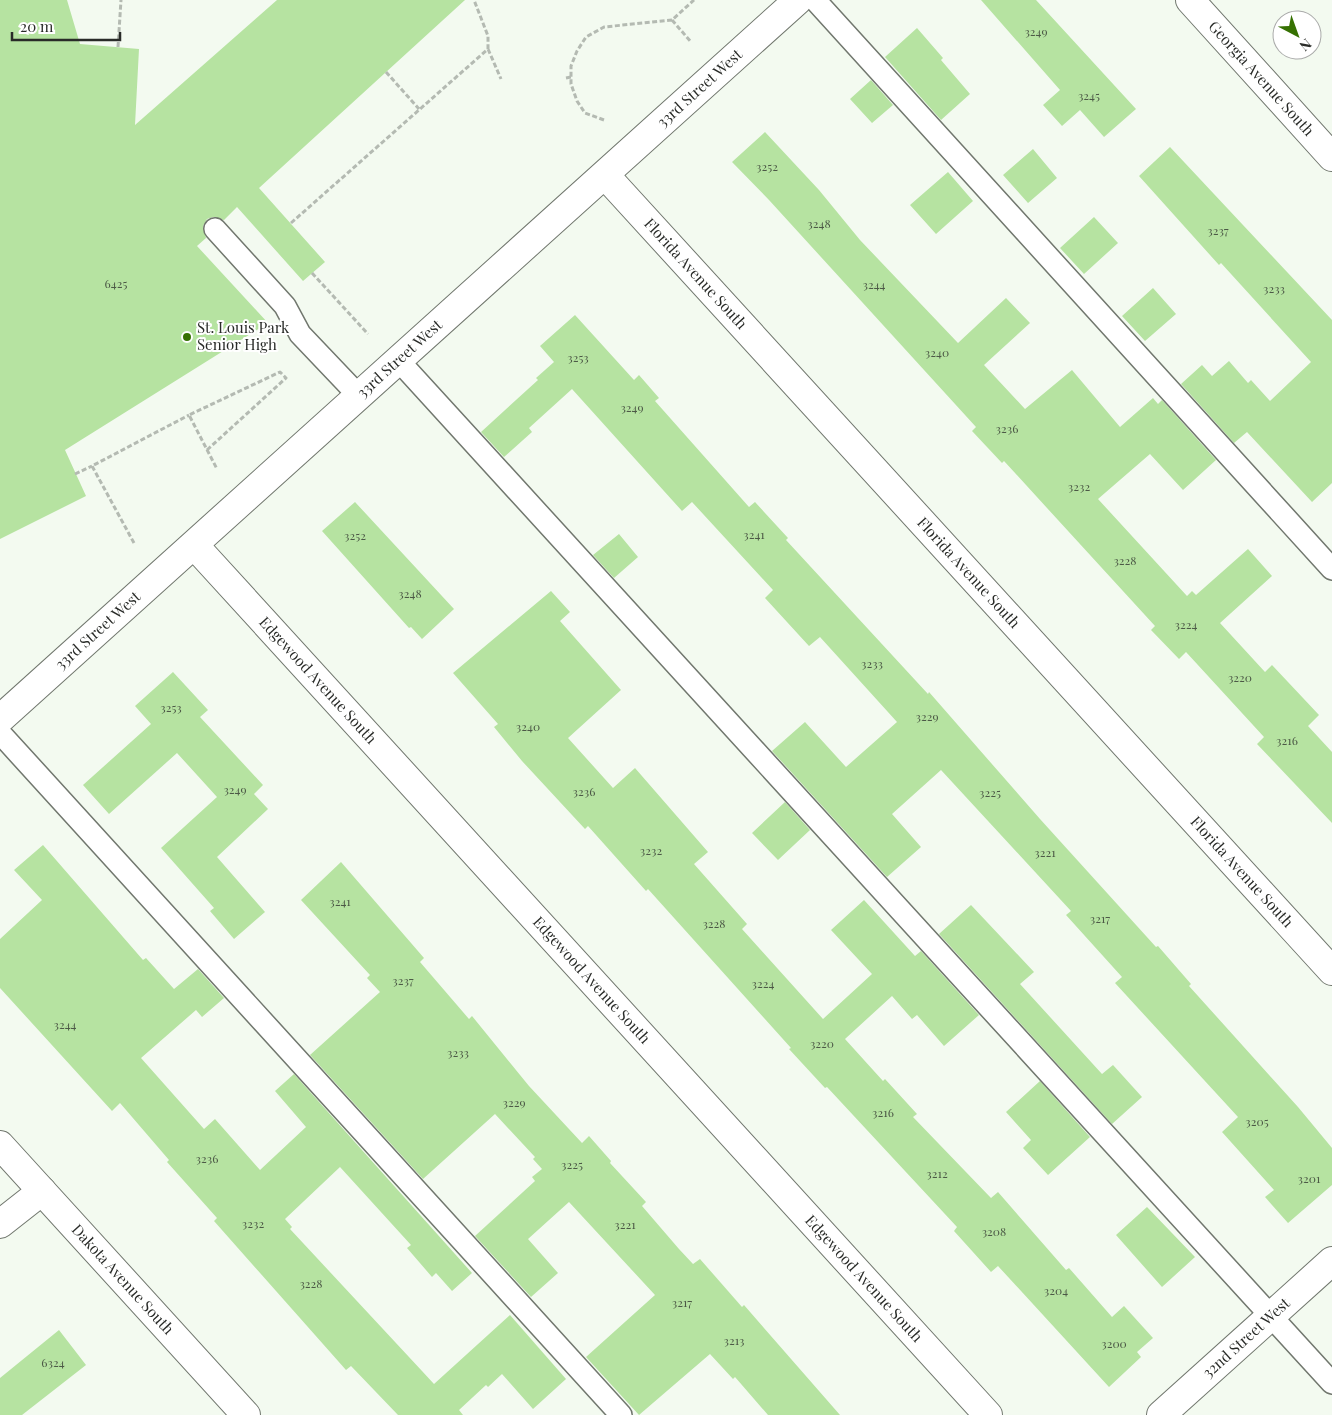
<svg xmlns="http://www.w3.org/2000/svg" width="1332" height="1415" font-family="'Playfair Display',serif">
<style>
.building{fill:#b6e3a1}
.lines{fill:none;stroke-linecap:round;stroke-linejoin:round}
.service-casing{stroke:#71776e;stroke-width:24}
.minor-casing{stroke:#71776e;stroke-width:30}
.tertiary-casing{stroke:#71776e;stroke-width:30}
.path{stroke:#b4bab2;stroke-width:3;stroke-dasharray:5 2.5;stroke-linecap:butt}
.service{stroke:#fff;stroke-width:21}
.minor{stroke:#fff;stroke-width:28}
.tertiary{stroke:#fff;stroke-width:28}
.poi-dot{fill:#367102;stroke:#fff;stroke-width:2}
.labels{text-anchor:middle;stroke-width:4;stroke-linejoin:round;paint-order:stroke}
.number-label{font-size:12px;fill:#4c5946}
.street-label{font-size:15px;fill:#292b28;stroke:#fff}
.poi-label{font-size:15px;fill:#292b28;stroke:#fff;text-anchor:start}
</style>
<rect width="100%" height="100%" fill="#f3faf0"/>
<path class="building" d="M0 0H67L80 44 139 49 135 125 277 0H465L259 188 325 262 303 281 237 207 224 220 213 217 207 219 203 226 206 238 197 246 268 323 65 450 86 496 0 539Z
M981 0H1036L1136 109 1104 137 1080 110 1062 126 1043 105 1060 90Z
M917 28 943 58 941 60 970 94 941 120 885 57Z
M871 80 893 105 872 123 850 99Z
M765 132 819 190 860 240 958 343 1006 298 1030 323 984 365 1025 409 1072 370 1120 427 1153 398 1158 404 1162 400 1216 460 1183 490 1150 454 1098 499 1187 596 1192 591 1196 595 1248 549 1272 576 1220 623 1265 672 1272 665 1319 715 1308 726 1332 752V823L1257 744 1264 737 1186 652 1179 659 1151 630 1155 626 1004 461 1002 463 972 431 976 427 769 200 732 162Z
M1170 147 1332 320V483L1312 502 1247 432 1234 443 1181 384 1202 365 1212 376 1229 361 1248 383 1251 380 1270 401 1311 362 1221 263 1219 265 1139 176Z
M1033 149 1057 178 1028 203 1003 175Z
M948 172 973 201 936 234 910 205Z
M1094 217 1118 243 1084 274 1060 248Z
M1153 288 1176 314 1145 341 1122 316Z
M575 315 634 380 639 375 659 398 655 401 749 507 755 502 788 538 786 540 928 694 929 692 1040 819 1156 947 1158 946 1191 984 1189 986 1298 1107 1332 1148V1185L1288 1223 1265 1197 1274 1190 1222 1132 1238 1117 1115 983 1122 977 1066 915 1071 911 941 770 892 814 921 847 887 877 772 751 805 722 846 767 897 722 820 637 809 646 765 598 773 590 692 502 682 511 572 389 529 428 532 432 504 457 481 432 538 380 536 378 554 362 540 346Z
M355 502 454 609 422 639 411 627 409 628 322 531Z
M619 534 638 557 614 578 593 555Z
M551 591 570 612 560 621 621 690 568 738 613 788 635 768 708 852 694 864 747 924 742 929 823 1019 872 974 831 930 864 900 915 956 921 951 979 1015 944 1046 917 1015 912 1019 892 996 845 1039 883 1081 885 1079 917 1114 913 1117 991 1198 998 1192 1066 1270 1069 1268 1112 1317 1124 1306 1153 1338 1137 1352 1141 1357 1109 1387 998 1266 991 1272 954 1231 957 1227 827 1087 825 1088 789 1049 791 1048 648 889 646 891 588 826 585 829 522 761 494 727 498 724 453 673Z
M173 672 208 710 200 717 263 785 254 794 268 809 217 857 265 912 234 939 210 911 214 908 161 848 217 797 177 753 109 814 83 785 151 724 135 706Z
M785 802 810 830 778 860 752 833Z
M43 845 143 960 146 958 174 989 198 969 224 998 202 1017 196 1010 141 1058 204 1129 215 1119 260 1170 306 1127 275 1091 294 1074 472 1273 452 1291 436 1273 432 1277 407 1248 411 1245 340 1167 285 1219 292 1227 290 1229 422 1371 434 1384 510 1315 566 1379 533 1409 502 1374 488 1387 486 1385 459 1410 463 1415H398L351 1366 346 1370 214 1221 217 1218 167 1162 169 1160 120 1103 112 1111 0 988V939L42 900 14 870Z
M341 862 424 958 420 962 469 1019 472 1016 529 1086 582 1143 589 1136 611 1161 610 1163 646 1202 642 1206 679 1249 693 1264 700 1259 742 1307 744 1305 840 1415H768L735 1377 733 1379 710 1354 639 1415 586 1357 655 1295 569 1202 528 1239 558 1273 531 1297 475 1236 535 1181 532 1177 542 1169 533 1159 535 1157 495 1114 423 1179 310 1055 380 992 367 978 370 975 301 900Z
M971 905 1034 972 1020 984 1102 1074 1113 1065 1142 1097 1112 1124 939 934Z
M1040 1081 1090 1137 1048 1175 1023 1148 1031 1140 1006 1112Z
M1147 1207 1195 1257 1162 1287 1116 1235Z
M59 1330 86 1365 22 1415H0V1378Z"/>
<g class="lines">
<defs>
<path id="service" d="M815 0 1332 569
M215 229 285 306 300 334 359 396
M399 361 1332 1383
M0 733 621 1415"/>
<g id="minor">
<path id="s1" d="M1190 0 1332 157"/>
<path id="s2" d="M605 175 1332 971"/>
<path id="s3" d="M195 546 988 1415"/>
<path d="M0 1224 42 1191"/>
<path id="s4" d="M1161 1415 1332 1261"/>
</g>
<g id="tertiary">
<path id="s5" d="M0 719 798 0"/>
<path id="s6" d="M0 1145 246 1415"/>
</g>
</defs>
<use href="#service" class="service-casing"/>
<use href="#minor" class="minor-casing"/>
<use href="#tertiary" class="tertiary-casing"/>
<path class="path" d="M672 20 691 42
M118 47 121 0
M488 49 501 79
M386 72 419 109
M566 78 571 77
M604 120 585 113 577 101 571 84V66L577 51 586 37 604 27 672 20 694 0
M291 223 488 49V36L474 0
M312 273 368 334
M207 450 286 378 280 372 189 415 217 469
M75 474 92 466
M134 543 92 466 189 415"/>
<use href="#service" class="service"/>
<use href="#minor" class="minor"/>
<use href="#tertiary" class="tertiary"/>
</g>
<circle class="poi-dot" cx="187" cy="337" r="5"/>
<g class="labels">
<g class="number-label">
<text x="1036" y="36">3249</text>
<text x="1089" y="100">3245</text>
<text x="767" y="171">3252</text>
<text x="819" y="228">3248</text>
<text x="1218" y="235">3237</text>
<text x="116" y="288">6425</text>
<text x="874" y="289">3244</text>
<text x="1274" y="293">3233</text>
<text x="937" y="357">3240</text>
<text x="578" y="362">3253</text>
<text x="632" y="412">3249</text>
<text x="1007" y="433">3236</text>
<text x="1079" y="491">3232</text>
<text x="754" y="539">3241</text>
<text x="355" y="540">3252</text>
<text x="1125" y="565">3228</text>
<text x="410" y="598">3248</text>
<text x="1186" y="629">3224</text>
<text x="872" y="668">3233</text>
<text x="1240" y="682">3220</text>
<text x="171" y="712">3253</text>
<text x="927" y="721">3229</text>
<text x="528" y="731">3240</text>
<text x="1287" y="745">3216</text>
<text x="235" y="794">3249</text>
<text x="584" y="796">3236</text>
<text x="990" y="797">3225</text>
<text x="651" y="855">3232</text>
<text x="1045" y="857">3221</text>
<text x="340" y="906">3241</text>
<text x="1100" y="923">3217</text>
<text x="714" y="928">3228</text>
<text x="403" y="985">3237</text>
<text x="763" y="988">3224</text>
<text x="65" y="1029">3244</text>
<text x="822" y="1048">3220</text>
<text x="458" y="1057">3233</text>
<text x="514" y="1107">3229</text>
<text x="883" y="1117">3216</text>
<text x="1257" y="1126">3205</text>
<text x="207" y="1163">3236</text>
<text x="572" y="1169">3225</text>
<text x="937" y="1178">3212</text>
<text x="1309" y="1183">3201</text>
<text x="253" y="1228">3232</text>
<text x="625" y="1229">3221</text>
<text x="994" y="1236">3208</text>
<text x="311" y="1288">3228</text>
<text x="1056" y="1295">3204</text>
<text x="682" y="1307">3217</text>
<text x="734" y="1345">3213</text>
<text x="1114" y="1348">3200</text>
<text x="53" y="1367">6324</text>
</g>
<g class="street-label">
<text dy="5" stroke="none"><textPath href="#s1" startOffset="106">Georgia Avenue South</textPath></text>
<text dy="5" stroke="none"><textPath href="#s5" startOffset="942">33rd Street West</textPath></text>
<text dy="5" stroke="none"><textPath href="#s2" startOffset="134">Florida Avenue South</textPath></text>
<text dy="5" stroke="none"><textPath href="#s5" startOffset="538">33rd Street West</textPath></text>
<text dy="5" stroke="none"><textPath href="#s2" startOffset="539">Florida Avenue South</textPath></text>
<text dy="5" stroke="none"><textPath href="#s5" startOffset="132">33rd Street West</textPath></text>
<text dy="5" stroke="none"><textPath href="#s3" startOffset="182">Edgewood Avenue South</textPath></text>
<text dy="5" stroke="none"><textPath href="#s2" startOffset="944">Florida Avenue South</textPath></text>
<text dy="5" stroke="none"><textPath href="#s3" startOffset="588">Edgewood Avenue South</textPath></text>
<text dy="5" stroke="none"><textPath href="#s3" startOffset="992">Edgewood Avenue South</textPath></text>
<text dy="5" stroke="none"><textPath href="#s6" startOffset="182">Dakota Avenue South</textPath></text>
<text dy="5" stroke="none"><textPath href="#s4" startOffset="115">32nd Street West</textPath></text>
</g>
<g class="poi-label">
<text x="197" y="333">St. Louis Park<tspan x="197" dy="17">Senior High</tspan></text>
</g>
</g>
<g transform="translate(1297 35) rotate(139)"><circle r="24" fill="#ffffff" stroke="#a9aaa9"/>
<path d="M0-4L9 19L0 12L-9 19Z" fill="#367102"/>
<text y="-8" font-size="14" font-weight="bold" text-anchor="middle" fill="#292b28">N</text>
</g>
<path d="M12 32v8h108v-8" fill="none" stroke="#292b28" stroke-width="2.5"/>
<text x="20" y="32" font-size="15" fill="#292b28" stroke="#ffffff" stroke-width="4" paint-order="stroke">20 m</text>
</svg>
